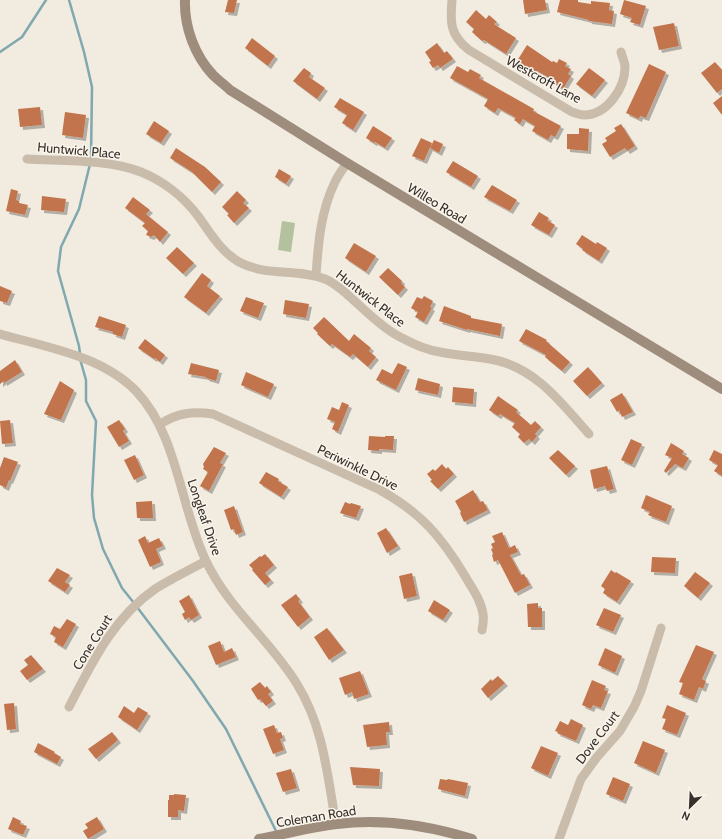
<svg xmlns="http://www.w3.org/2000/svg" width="722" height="839" font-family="Cabin,sans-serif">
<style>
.green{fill:#b3c19f}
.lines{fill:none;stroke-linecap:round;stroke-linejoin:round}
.stream{stroke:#7fa8af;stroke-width:2.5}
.building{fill:#c2754d;filter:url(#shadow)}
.street{stroke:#cabcab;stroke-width:9}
.secondary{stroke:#9e8c7c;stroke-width:10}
.labels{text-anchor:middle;stroke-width:3;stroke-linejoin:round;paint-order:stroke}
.street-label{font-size:13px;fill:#38302a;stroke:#faf5ec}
</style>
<defs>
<filter id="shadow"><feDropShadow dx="3" dy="3" stdDeviation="0" flood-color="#0004"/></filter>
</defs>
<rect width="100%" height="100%" fill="#f2ebdf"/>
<path class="green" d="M282 221 295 223 291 252 278 250Z"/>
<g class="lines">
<path class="stream" d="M69 0 84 52 92 87 91 159
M0 52 22 37 46 0
M80 354 79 346 58 271 61 247 79 209 90 164
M80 359 86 380V401L96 421 92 495 94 518 103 549 122 588 134 603
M137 607 193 681 226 729 277 833"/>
</g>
<path class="building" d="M228 0H237L234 13 225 12Z
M523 0H545L547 10 525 14Z
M560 0H578V2L591 4V1L610 3 609 10 614 11 612 24 589 21V20L557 12Z
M624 0 646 6 640 25 630 22 632 18 620 14Z
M476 10 486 19 489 15 497 22 494 24 516 38 506 54 484 40 482 41 472 32 474 29 466 22Z
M674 23 679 46 659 50 653 27Z
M252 38 275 56 268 66 245 48Z
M437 43 444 53 447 51 453 59 440 68 438 65 433 68 429 62 431 61 425 52Z
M527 45 552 62 553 61 557 63 559 59 567 63 565 66 571 69 568 74 571 76 563 89 554 84 556 82 537 71 535 73 517 61Z
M715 62 722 70V89L717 93 701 73Z
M649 64 666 72 646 118 640 116 639 119 626 113Z
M457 66 468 72 470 69 481 75 479 78 534 109 533 111 561 126 555 137 551 135 548 140 532 131 535 126 523 119 520 124 514 120 516 118 498 108 495 113 484 106 488 99 450 78Z
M304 68 311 73 309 77 325 88 317 99 293 81Z
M589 68 605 80 592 96 576 84Z
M722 96V115L713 103Z
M340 98 364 112 353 130 342 123 347 115 334 107Z
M40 107 42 125 20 127 18 109Z
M65 112 86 115 83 138 62 135Z
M154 121 169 131 161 143 146 134Z
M621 124 635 146 627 151 625 148 610 157 602 144 607 141 605 138 616 131 614 128Z
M373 126 392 138 385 148 375 142 374 143 366 138Z
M579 128 589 129 588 151 567 149V134H579Z
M421 138 432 143 424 161 412 156Z
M434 140 443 144 439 153 430 148Z
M176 148 205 167 221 182 212 192 192 172 170 158Z
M453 161 478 176 471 187 446 172Z
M279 169 291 176 286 184 275 177Z
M492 185 517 200 510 211 484 197Z
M11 189 18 191 16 200 19 201V203L28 205 25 215 6 211Z
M237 191 246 200 243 203 249 208 234 223 227 215 229 214 222 207Z
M42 196 66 199 64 212 41 210Z
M133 197 150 210 146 214 168 232 160 242 154 235 151 237 146 235 148 231 142 226 145 223 125 208Z
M539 212 549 218 547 220 555 225 549 235 531 225Z
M582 235 596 244 597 242 607 248 599 261 582 250 583 249 576 244Z
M354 243 376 256 366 272 345 258Z
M177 247 194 263 183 274 166 258Z
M388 268 402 281 401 283 405 287 398 295 379 277Z
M202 273 211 280 207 286 220 296 206 313 184 297Z
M0 286 12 291 7 303 0 301Z
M424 296 433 301 430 307 432 308 424 322 415 317 418 312 411 308 417 297 422 299Z
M246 297 264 303 258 318 240 311Z
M285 300 309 304 306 318 283 314Z
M444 306 471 316V318L502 324 500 336 467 329V330L439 321Z
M99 316 126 325 122 337 113 334V332L95 327Z
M324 317 349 341 354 334 371 348 369 351 376 357 368 367 353 354 350 357 332 344 330 346 317 334 318 333 313 328Z
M526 329 547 340 546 341 570 362 562 371 545 357 546 355 519 341Z
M145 339 165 355 160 362 155 358 154 359 138 348Z
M15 360 22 372 4 383V381L0 384V371Z
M191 363 219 370 216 381 206 378V377L188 374Z
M398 363 407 367 396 390 376 380 382 369 392 374Z
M588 367 602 383 587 396 573 381Z
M246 372 274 384 268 397 241 385Z
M418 378 440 384 438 395 415 390Z
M60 381 74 390 61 420 44 414Z
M453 387 474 389 473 404 452 402Z
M622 393 633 412 622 417 619 410 617 412 610 400Z
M498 396 518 410 516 412 531 425 535 421 541 427 535 434 537 436 532 442 529 439 524 443 518 437 520 434 512 427 515 423 500 414 498 416 489 410Z
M342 402 349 405 338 432 332 429 335 422 327 419 332 407 339 410Z
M10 420 13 443 2 444 0 421Z
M119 420 125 429 123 431 129 441 119 447 107 427Z
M369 436 385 437V436H394L393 450 379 449V451L368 450Z
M631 439 642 444 632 465 621 460Z
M671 443 684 451 682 454 689 458 683 468 675 464 666 473 664 471 672 458 665 455Z
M214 447 226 453 220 463 223 464 209 491 200 486 208 472 203 469 204 467 203 464Z
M558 450 575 466 566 475 549 458Z
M714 450 722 454V476L714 471 718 465 709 460Z
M135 455 144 475 134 480 124 460Z
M4 457 18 462 10 481 9 480 6 488 0 485V468Z
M442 464 446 469 448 467 454 474 438 489 430 481 432 480 427 474 433 469 435 471Z
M607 466 614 489 607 491 605 486 594 489 590 470Z
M266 472 279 479 278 481 288 487 281 497 259 483Z
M473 490 480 502 483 501 488 510 464 522 460 513 461 512 455 501Z
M646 495 672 506 666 522 648 515 650 512 641 508Z
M152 501 153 518H137L136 502Z
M345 502 350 504 351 503 361 506 356 518 340 513Z
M234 506 243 532 236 535 234 529 231 530 224 510Z
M386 528 398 546 387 553 377 533Z
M502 532 509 548 515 545 518 552 510 555 521 575 524 574 530 585 515 593 498 560 494 562 492 555 493 554 491 549 493 548 491 544 495 542 492 536Z
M145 536 148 543 159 538 163 546 156 549 161 562 150 567 138 540Z
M265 554 274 565 265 573 271 580 265 585 252 570 253 569 249 565 260 556 261 557Z
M652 557 676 558 675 573 651 572Z
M57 568 70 575 65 582 70 585 65 592 48 581Z
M611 570 615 573 616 572 631 581 617 602 603 593 605 589 601 586Z
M695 572 710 583 698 598 684 586Z
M412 573 417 596 404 599 399 576Z
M296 594 300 600 298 601 310 617 298 627 281 605Z
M189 595 199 615 191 620 189 617 185 620 182 614 185 612 179 601Z
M434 600 450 610 443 620 428 611Z
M538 603V608H542V627H528L527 604Z
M604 608 621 615 613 632 596 625Z
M67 619 76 624 63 647 54 642 56 637 50 634 54 626 60 629Z
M327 628 344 650 329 660 314 637Z
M220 641 224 652 232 648 236 657 216 665 208 646Z
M696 645 714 652 702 679 706 681 703 689 699 687 694 700 679 694 683 683 679 682Z
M605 648 622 656 615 673 598 665Z
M31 655 43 669 27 680 20 671 28 665 24 660Z
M360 671 369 694 354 699 352 692 345 695 339 678Z
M498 676 505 683 488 698 481 689 491 679 492 681Z
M592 680 606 686 604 690 608 691 601 708 593 705 591 709 582 705Z
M260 682 265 688 267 686 271 692 268 694 273 701 266 706 260 699 258 700 251 689Z
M14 703 16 729 7 730 4 704Z
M667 705 686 713 677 735 662 729 666 719 662 718Z
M124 706 134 713 138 707 148 713 137 730 118 717Z
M571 719 583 725 576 741 557 733 558 732 555 731 560 721 568 725Z
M389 722 390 732H386L387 745 367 747 363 725Z
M274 725 277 733 281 732 283 738 280 739 284 750 273 754 263 729Z
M112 732 118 740 96 759 88 749Z
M643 741 665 750 656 773 634 763Z
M38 743 55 752 54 753 61 757 57 764 34 752Z
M541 746 558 753 548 776 531 768Z
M350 767 380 769 379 786 353 785Z
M291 769 297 788 283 792 276 773Z
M613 777 630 784 623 801 606 794Z
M440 779 447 780 448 779 468 783 465 796 438 789Z
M174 794 186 795 184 811 178 810V817H168V800H169V795H174Z
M13 817 21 821 20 824 27 826 23 835 8 829Z
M97 817 104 829 88 839 83 831 88 828 85 824Z"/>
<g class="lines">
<path class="street" d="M452 0C450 23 450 35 469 50L572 112C576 113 580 115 584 115 607 115 625 88 625 67 625 62 622 57 621 52
M27 159C63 161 108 159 141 172 163 181 184 197 198 216 210 232 220 251 239 262 267 277 297 268 325 279 335 283 342 290 349 296 365 310 381 327 400 337 413 344 426 350 440 352 458 356 477 356 495 360 537 369 562 404 589 434
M316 276C318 244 321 210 335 182 338 175 343 169 347 163
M0 334C46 347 102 356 136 391 178 435 180 507 206 561 228 608 270 640 297 684 324 728 327 774 336 824
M160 424C178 413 192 411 213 414L380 490C421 513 441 536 465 576 472 588 481 600 483 614 484 619 483 625 482 630
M69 707C92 663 113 618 155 589 171 579 189 570 206 561
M559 839 581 779 597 757 620 731 634 707 641 691 661 628"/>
<path class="secondary" d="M185 0C184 27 195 56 213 75 218 80 225 85 230 90L347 163 722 389
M259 839C285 834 311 827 337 824 383 818 427 825 472 839"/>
</g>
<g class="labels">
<g class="street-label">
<text transform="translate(544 79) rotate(29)" y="5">Westcroft Lane</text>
<text transform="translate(79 150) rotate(5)" y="5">Huntwick Place</text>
<text transform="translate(437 203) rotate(31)" y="5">Willeo Road</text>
<text transform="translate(371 298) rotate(38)" y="5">Huntwick Place</text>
<text transform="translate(358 467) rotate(26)" y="5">Periwinkle Drive</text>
<text transform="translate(205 517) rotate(71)" y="5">Longleaf Drive</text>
<text transform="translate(92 642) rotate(-58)" y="5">Cone Court</text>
<text transform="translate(597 737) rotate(-53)" y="5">Dove Court</text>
<text transform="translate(316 816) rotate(-9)" y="5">Coleman Road</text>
</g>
</g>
<g transform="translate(690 807) rotate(204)" stroke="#faf5ec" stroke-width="3" paint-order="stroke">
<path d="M0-3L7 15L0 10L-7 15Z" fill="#38302a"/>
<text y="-6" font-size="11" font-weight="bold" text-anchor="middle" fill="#38302a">N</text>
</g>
</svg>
